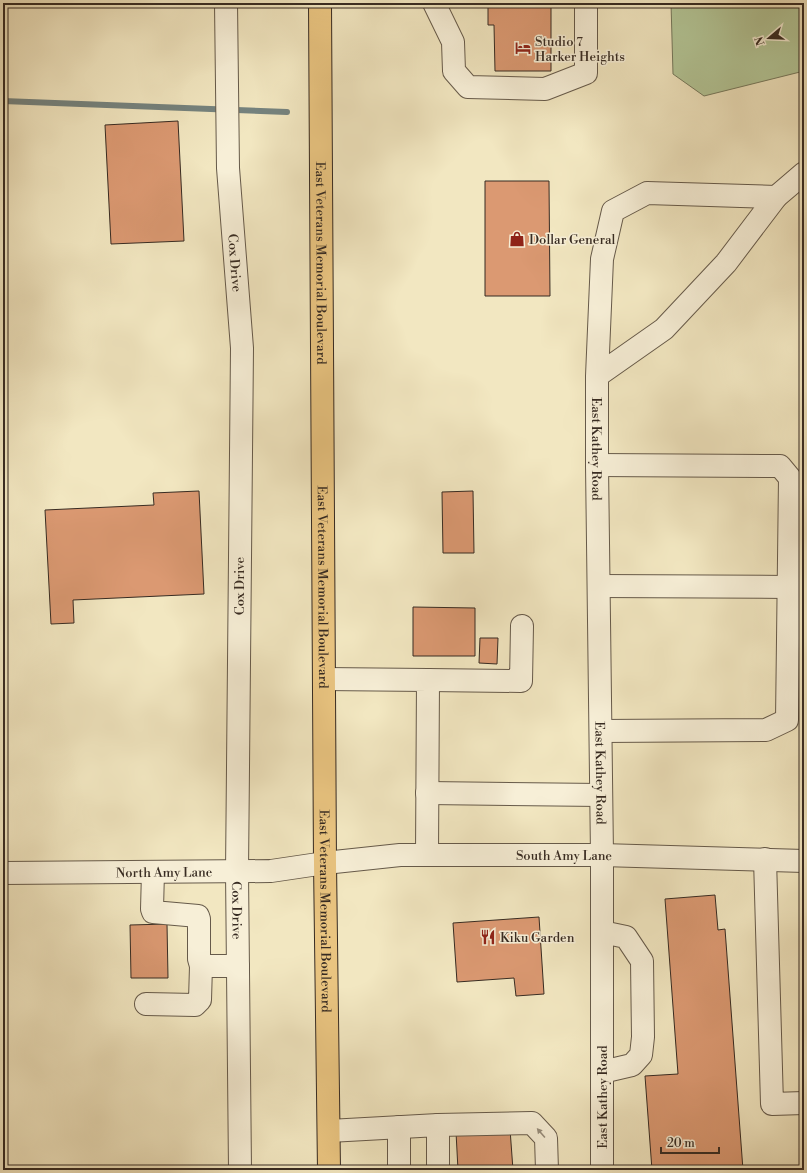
<svg xmlns="http://www.w3.org/2000/svg" width="807" height="1173" font-family="'Libre Bodoni',serif">
<style>
.grass{fill:#b4c798;stroke:#76795d}
.lines{fill:none;stroke-linecap:round;stroke-linejoin:round}
.stream{stroke:#75837f;stroke-width:6}
.building{fill:#db9972;stroke:#372b22}
.minor-casing{stroke:#665a4a;stroke-width:24}
.major-casing{stroke:#372b22;stroke-width:24}
.minor{stroke:#f7efd7;stroke-width:22}
.major{stroke:#e9c480;stroke-width:22}
.oneway{fill:#978d7c}
.labels{text-anchor:middle;stroke-width:3;stroke-linejoin:round;paint-order:stroke}
.poi-label{font-size:13px;fill:#372b22;stroke:#f7efd7;text-anchor:start}
.street-label{font-size:13px;fill:#372b22;stroke:#f7efd7}
</style>
<rect width="100%" height="100%" fill="#f2e7c1"/>
<filter id="stains"><feTurbulence type="fractalNoise" baseFrequency=".005" numOctaves="4"/><feColorMatrix values="0 0 0 0 .2 0 0 0 0 .09 0 0 0 0 .02 0 0 0 .5 -.17"/></filter>
<radialGradient id="worn" r=".72"><stop offset=".6" stop-color="#630" stop-opacity="0"/><stop offset="1" stop-color="#630" stop-opacity=".3"/></radialGradient>
<path class="grass" d="M671 3H804V71L704 96 673 74Z"/>
<g class="lines">
<path class="stream" d="M3 101 287 112"/>
</g>
<path class="building" d="M488 3H551V71H495L494 25H488Z
M178 121 184 241 111 244 105 125Z
M485 181H549L550 296H485Z
M199 491 204 594 73 600 74 623 51 624 45 510 154 505 153 493Z
M473 491 474 553H443L442 492Z
M413 607 475 608V656H413Z
M480 638H498L497 664 479 663Z
M715 895 718 930 725 929 743 1170H652L645 1076 678 1074 665 899Z
M539 917 544 994 516 996 514 978 457 982 453 923Z
M167 924 168 978H131L130 925Z
M510 1129 513 1170H458L456 1132Z"/>
<g class="lines">
<defs>
<g id="minor">
<path id="s1" d="M226 3 228 168 242 348 237 872 240 1170"/>
<path d="M434 3 453 42 454 71 468 87 545 89 586 73V3"/>
<path d="M776 197 804 173"/>
<path id="s2" d="M597 376 664 329 726 263 776 197 647 193 613 211 602 259 597 376V465L602 855V1170"/>
<path d="M597 465 780 466 790 478 787 720 766 730 601 731"/>
<path d="M599 586 789 587"/>
<path d="M324 679 428 680 427 855"/>
<path d="M428 680 521 681 522 626"/>
<path d="M427 793 601 795"/>
<path d="M765 859 772 1104 804 1103"/>
<path d="M153 872 152 909 153 912 198 916 199 919V959L201 966H238"/>
<path id="s3" d="M3 873 271 871 325 863 400 855H602L804 861"/>
<path d="M146 1004 195 1005 200 1000 201 966"/>
<path d="M602 1072 632 1065 641 1055 643 1037 642 961 626 937 602 932"/>
<path d="M438 1125 532 1123 546 1138 547 1170"/>
<path d="M329 1131 438 1125V1170"/>
<path d="M399 1170V1127"/>
</g>
<g id="major">
<path id="s4" d="M320 3 325 863 329 1170"/>
</g>
</defs>
<use href="#minor" class="minor-casing"/>
<use href="#major" class="major-casing"/>
<use href="#minor" class="minor"/>
<use href="#major" class="major"/>
</g>
<defs><path id="oneway-solid" d="M-6-.8H1V-3.2L6.5 0L1 3.2V.8H-6Z"/></defs>
<use class="oneway" href="#oneway-solid" transform="translate(541 1133) rotate(-131)"/>
<defs>
<symbol id="hotel-bare" viewBox="-9 -9 18 18"><path d="M-6-4.5h1.5V1H6V5H4.5V3h-9V5H-6ZM-4 0a1.8 1.8 0 1 1 3.6 0ZM.5 0V-2.5h3Q6-2.5 6 0Z" fill="#8f2418" stroke="#f7efd7" stroke-width="2.5" paint-order="stroke"/></symbol>
<symbol id="shop-bare" viewBox="-9 -9 18 18"><path d="M-5-2.5h2.3a2.7 3.5 0 0 1 5.4 0H5L5.5 6h-11ZM-1.5-2.5h3a1.5 2.3 0 0 0-3 0Z" fill="#8f2418" stroke="#f7efd7" stroke-width="2.5" paint-order="stroke"/></symbol>
<symbol id="restaurant-bare" viewBox="-9 -9 18 18"><path d="M-5-6h1v4h1v-4h1v4h1v-4h1v5L-1.5 .5V6h-2V.5L-5-1ZM5-6V6H3V1.5H1.5Q1.5-4 5-6Z" fill="#8f2418" stroke="#f7efd7" stroke-width="2.5" paint-order="stroke"/></symbol>
</defs>
<g fill-rule="evenodd">
<use href="#hotel-bare" x="512" y="37" width="22" height="22"/>
<use href="#shop-bare" x="506" y="228" width="22" height="22"/>
<use href="#restaurant-bare" x="477" y="926" width="22" height="22"/>
</g>
<g class="labels">
<g class="poi-label">
<text x="535" y="46">Studio 7<tspan x="535" dy="15">Harker Heights</tspan></text>
<text x="529" y="244">Dollar General</text>
<text x="500" y="942">Kiku Garden</text>
</g>
<g class="street-label">
<text dy="5" stroke="none"><textPath href="#s1" startOffset="260">Cox Drive</textPath></text>
<text dy="5" stroke="none"><textPath href="#s4" startOffset="260">East Veterans Memorial Boulevard</textPath></text>
<text dy="5" stroke="none"><textPath href="#s2" startOffset="662">East Kathey Road</textPath></text>
<text transform="translate(239 586) rotate(-90)" y="5">Cox Drive</text>
<text dy="5" stroke="none"><textPath href="#s4" startOffset="584">East Veterans Memorial Boulevard</textPath></text>
<text dy="5" stroke="none"><textPath href="#s2" startOffset="986">East Kathey Road</textPath></text>
<text dy="5" stroke="none"><textPath href="#s3" startOffset="562">South Amy Lane</textPath></text>
<text dy="5" stroke="none"><textPath href="#s3" startOffset="161">North Amy Lane</textPath></text>
<text dy="5" stroke="none"><textPath href="#s1" startOffset="908">Cox Drive</textPath></text>
<text dy="5" stroke="none"><textPath href="#s4" startOffset="908">East Veterans Memorial Boulevard</textPath></text>
<text transform="translate(602 1097) rotate(-90)" y="5">East Kathey Road</text>
</g>
</g>
<rect width="807" height="1173" fill="none" stroke="#f2e7c1" stroke-width="16"/>
<rect x="4" y="4" width="799" height="1165" fill="none" stroke="#372b22" stroke-width="2"/>
<rect x="8" y="8" width="791" height="1157" fill="none" stroke="#372b22"/>
<g transform="translate(769 38) rotate(251)" stroke="#f7efd7" stroke-width="3" paint-order="stroke">
<path d="M0-3L7 15L0 10L-7 15Z" fill="#372b22"/>
<text y="-6" font-size="11" font-weight="bold" text-anchor="middle" fill="#372b22">N</text>
</g>
<path d="M661 1147v6h58v-6" fill="none" stroke="#372b22" stroke-width="2"/>
<text x="667" y="1147" font-size="12" fill="#372b22" stroke="#f7efd7" stroke-width="3" paint-order="stroke">20 m</text>
<rect width="100%" height="100%" filter="url(#stains)"/>
<rect width="100%" height="100%" fill="url(#worn)"/>
</svg>
